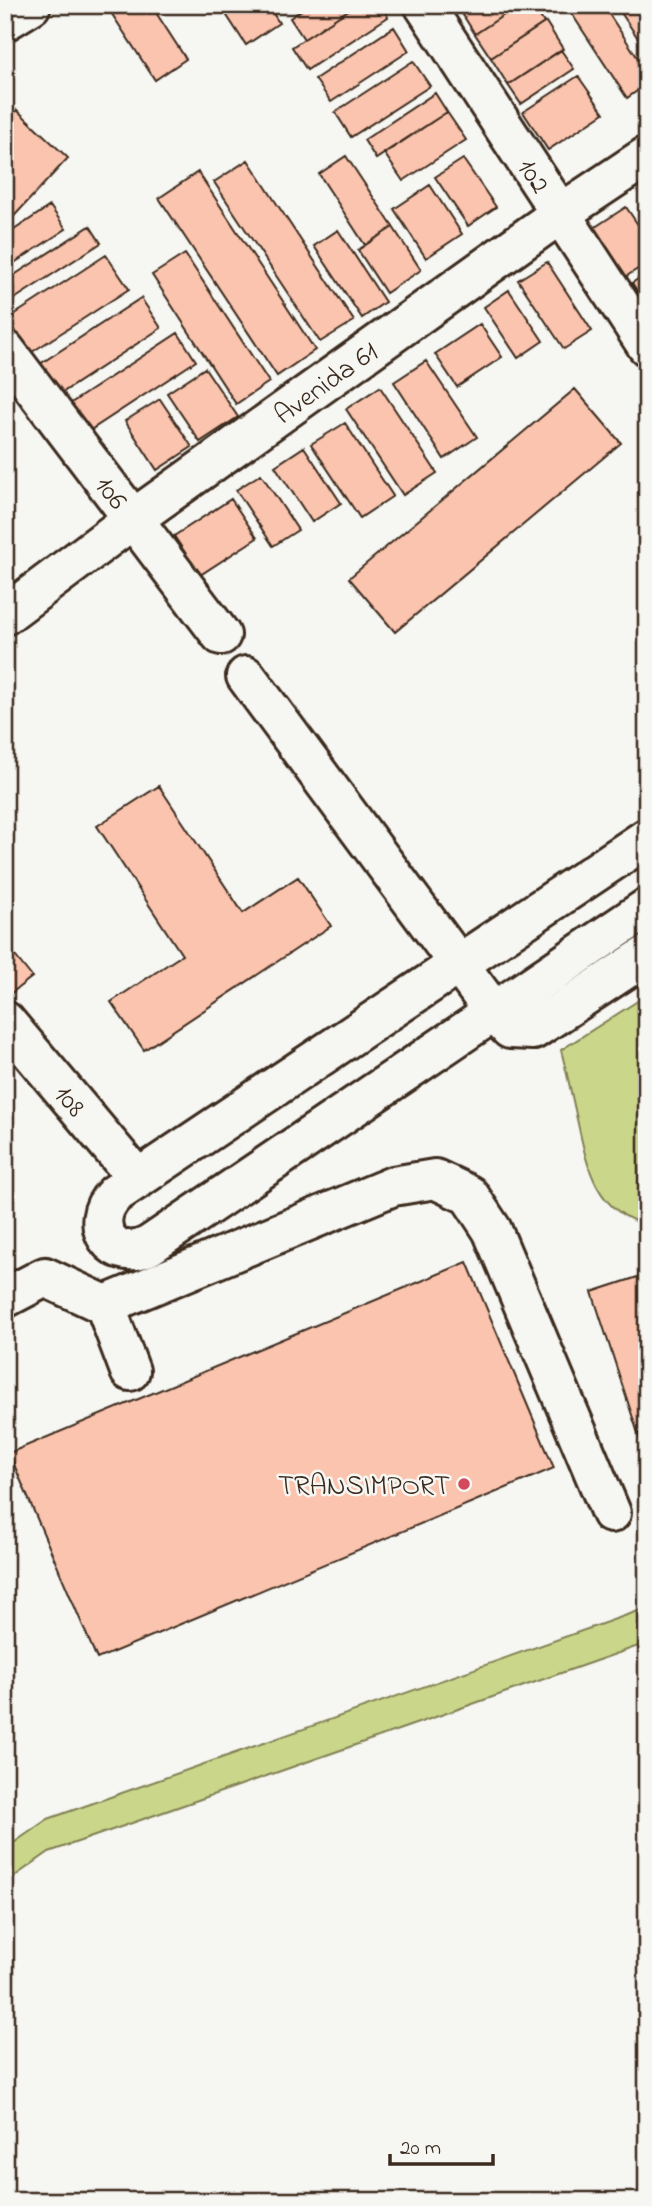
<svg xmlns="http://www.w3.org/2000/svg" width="652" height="2206" font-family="'Indie Flower',sans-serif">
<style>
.green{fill:#cad78a;stroke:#828054;stroke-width:2}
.building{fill:#fbc4ae;stroke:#3b2a1e;stroke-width:2}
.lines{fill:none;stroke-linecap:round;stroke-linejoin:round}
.minor-casing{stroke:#3b2a1e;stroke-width:44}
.minor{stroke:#f6f6f2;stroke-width:38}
.poi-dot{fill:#d1495b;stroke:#f6f6f2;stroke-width:2.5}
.labels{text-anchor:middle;stroke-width:5;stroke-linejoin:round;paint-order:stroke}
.street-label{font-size:28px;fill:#3b2a1e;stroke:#f6f6f2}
.poi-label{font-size:28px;fill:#3b2a1e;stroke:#f6f6f2;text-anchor:end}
</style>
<rect width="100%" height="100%" fill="#f6f6f2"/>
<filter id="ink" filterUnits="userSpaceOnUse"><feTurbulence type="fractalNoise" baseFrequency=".0143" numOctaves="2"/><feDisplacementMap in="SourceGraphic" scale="14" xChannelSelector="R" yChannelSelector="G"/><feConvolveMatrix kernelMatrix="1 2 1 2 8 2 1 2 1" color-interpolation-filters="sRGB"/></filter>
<g filter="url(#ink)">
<path class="green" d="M647 995V1225C594 1211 587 1165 577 1119 572 1096 567 1073 561 1050Z
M647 1608V1643L49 1852 5 1883V1849L48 1819Z"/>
<path class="building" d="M106 5H151L186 59 155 80Z
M220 5H268L279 23 246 45Z
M309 5H356L304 39 290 18Z
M356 5H381L388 17 307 70 292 47Z
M456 5H471L461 12Z
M471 5H519L475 34 461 12Z
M519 5H533L544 23 491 58 475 34Z
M566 5H603L647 72V84L627 98Z
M616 5H647V52Z
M546 22 563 49 508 85 491 58Z
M394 27 409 51 331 102 315 79Z
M561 50 574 69 521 104 508 85Z
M413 61 430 86 351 137 335 112Z
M578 76 604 113 548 150 523 112Z
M435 93 447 112 376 159 364 140Z
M17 110 68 158 5 226V123Z
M447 112 466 140 403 181 384 153Z
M346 156 393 227 365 245 319 174Z
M463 159 496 207 468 226 435 177Z
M248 160 354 321 320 342 214 182Z
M198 172 315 350 277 376 159 198Z
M430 185 462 234 426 258 394 209Z
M50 206 66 229 5 269V236Z
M626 207 647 238V263L619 281 586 233Z
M647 208V225L639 213Z
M90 226 101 243 5 305V281Z
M393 227 421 270 386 293 358 250Z
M338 230 385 302 362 318 314 246Z
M185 254 269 382 236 404 152 275Z
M106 255 129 289 29 354 6 320Z
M547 262 592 331 564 349 518 280Z
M647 273V305L632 283Z
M509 290 543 341 518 358 484 307Z
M141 298 161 328 60 394 40 364Z
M480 324 502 357 457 387 435 354Z
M178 333 196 361 86 433 68 405Z
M426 361 477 437 444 459 394 382Z
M205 368 238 417 200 442 167 393Z
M380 387 437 473 403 495 346 409Z
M575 389 621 443 395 632 349 578Z
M160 399 192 447 157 470 125 421Z
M345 423 393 496 360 518 311 444Z
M304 447 341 503 312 522 275 466Z
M261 474 298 530 273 546 236 490Z
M231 499 257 538 200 575 174 536Z
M159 786 243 913 298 877 331 926 144 1050 111 1002 182 955 97 826Z
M8 947 32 977 5 998V949Z
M467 1262 554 1468 97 1659 9 1453Z
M647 1274V1458H646L592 1292Z"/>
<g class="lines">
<defs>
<g id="minor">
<path id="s1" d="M424 5 647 346"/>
<path d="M5 21 31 5"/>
<path id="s2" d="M5 350 221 635"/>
<path id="s3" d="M5 615 133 519 560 214 647 156"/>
<path d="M246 676 494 1012 510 1029 533 1030 647 955"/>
<path d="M647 838 115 1194C85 1224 113 1265 150 1245L647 908"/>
<path id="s4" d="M5 1021 138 1179"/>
<path d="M5 1298 45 1277 105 1305 130 1371"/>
<path d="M105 1305 393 1186 435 1179 469 1195 492 1230 611 1513"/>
</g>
</defs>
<use href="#minor" class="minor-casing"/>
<use href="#minor" class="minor"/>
</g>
</g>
<circle class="poi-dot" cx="464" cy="1484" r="7"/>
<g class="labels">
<g class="street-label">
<text dy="10" stroke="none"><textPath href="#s1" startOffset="203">102</textPath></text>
<text dy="10" stroke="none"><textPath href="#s3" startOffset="396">Avenida 61</textPath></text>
<text dy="10" stroke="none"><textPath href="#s2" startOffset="178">106</textPath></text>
<text dy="10" stroke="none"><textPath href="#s4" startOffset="103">108</textPath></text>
</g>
<g class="poi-label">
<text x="450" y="1494">TRANSIMPORT</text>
</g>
</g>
<rect width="652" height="2206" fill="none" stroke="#f6f6f2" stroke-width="28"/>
<rect x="14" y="14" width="624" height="2178" fill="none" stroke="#3b2a1e" stroke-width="2.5" filter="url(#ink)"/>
<path d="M390 2154v10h103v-10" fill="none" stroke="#3b2a1e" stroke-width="3.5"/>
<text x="400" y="2154" font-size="21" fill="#3b2a1e" stroke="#f6f6f2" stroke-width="5" paint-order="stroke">20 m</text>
</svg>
